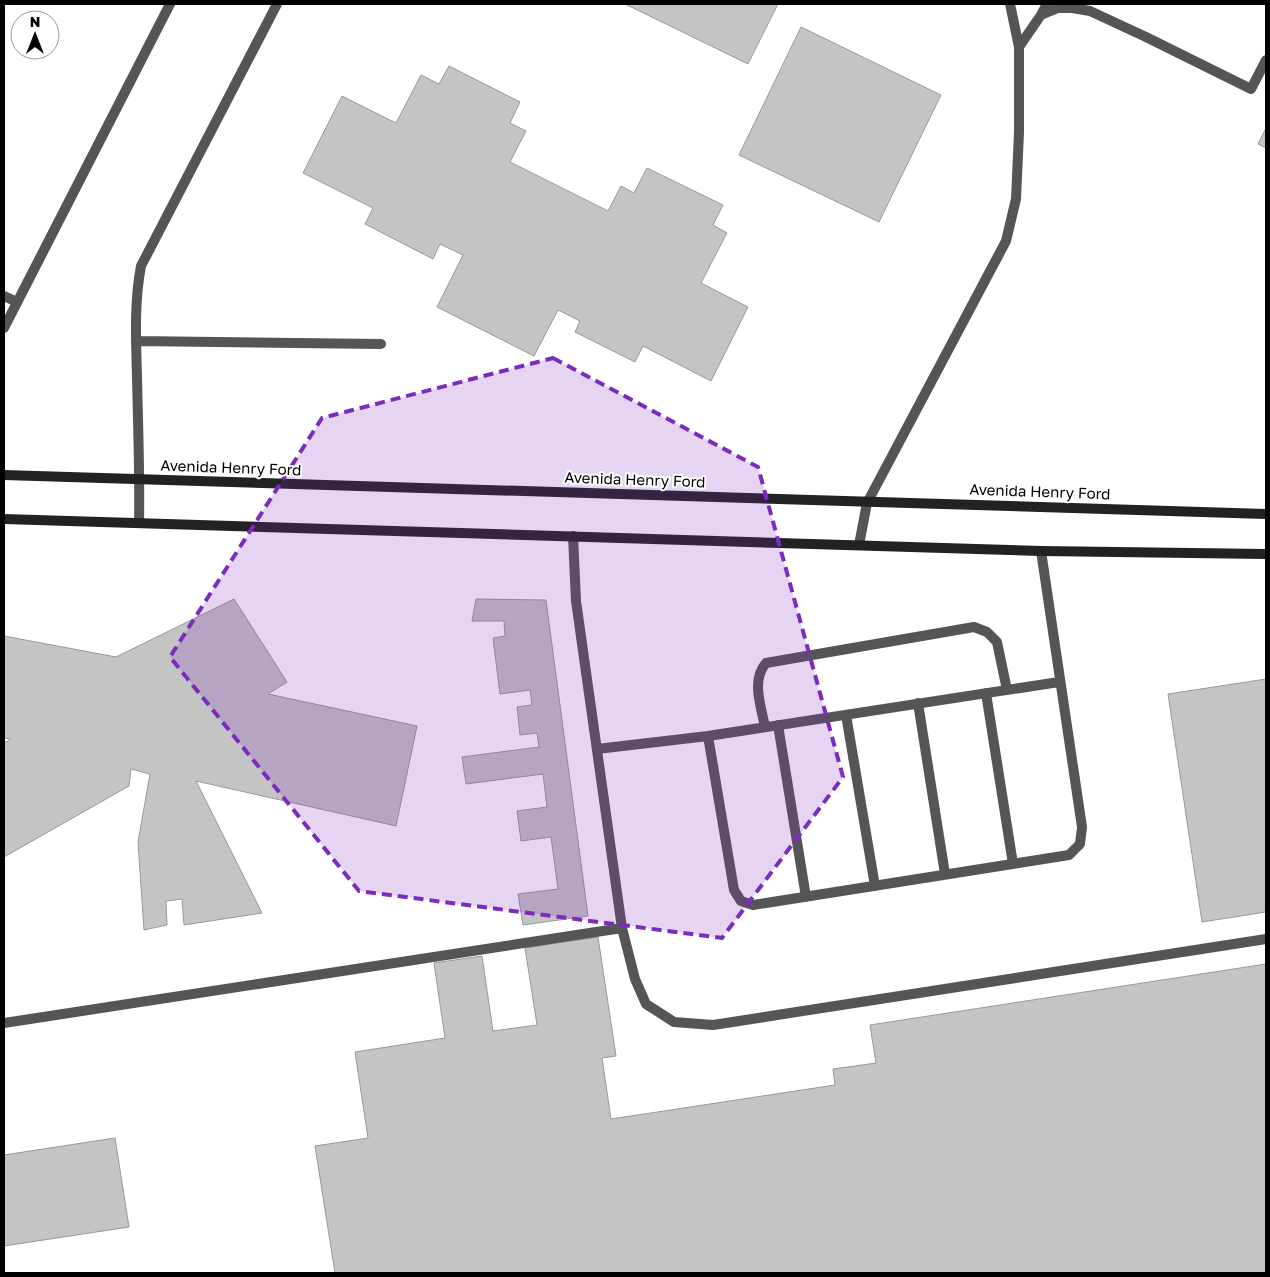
<svg xmlns="http://www.w3.org/2000/svg" width="1270" height="1277" font-family="'Golos Text',sans-serif">
<style>
.building{fill:#c4c4c4;stroke:#999}
.lines{fill:none;stroke-linecap:round;stroke-linejoin:round}
.service{stroke:#555;stroke-width:10}
.secondary{stroke:#222;stroke-width:10}
.marked{fill:#7b2cbf;fill-opacity:0.2;stroke:#7b2cbf;stroke-width:4;stroke-dasharray:10 6;stroke-linejoin:round}
.labels{text-anchor:middle;stroke-width:4;stroke-linejoin:round;paint-order:stroke}
.street-label{font-size:15px;fill:#000;stroke:#fff}
</style>
<rect width="100%" height="100%" fill="#fff"/>
<path class="building" d="M625 4H778L748 64Z
M801 27 941 95 879 222 739 155Z
M449 66 520 102 510 123 526 131 510 162 608 211 621 186 634 193 647 168 723 205 713 225 727 233 701 283 748 307 711 381 643 346 635 362 575 332 580 321 558 310 534 356 437 307 463 255 440 244 433 259 365 224 373 208 303 173 342 96 396 123 421 75 439 84Z
M1266 128V148L1258 144Z
M234 599 287 682 268 694 417 726 396 826 196 781 262 913 184 925 182 899 166 901 167 925 144 930 138 842 150 774 131 769 129 786 4 857V743L11 739 4 738V636L116 657Z
M476 599 546 600 588 916 523 925 518 894 558 889 551 837 521 841 517 811 547 807 543 774 466 784 462 757 539 747 537 733 520 735 517 707 532 705 530 690 500 694 493 638 505 636 504 621H472Z
M1266 679V912L1202 922 1168 694Z
M598 937 616 1056 602 1058 611 1119 835 1085 833 1069 876 1063 870 1025 1266 964V1273H335L315 1146 368 1138 355 1052 445 1038 434 963 482 956 493 1031 537 1025 525 948Z
M115 1138 129 1227 4 1246V1155Z"/>
<g class="lines">
<path class="service" d="M1010 4 1019 47
M1041 15 1058 8H1072L1090 11 1146 37 1251 89 1266 60
M4 296 17 302
M4 328 170 4
M136 341 381 344
M139 523C140 474 138 426 137 377 136 340 134 303 141 266L277 4
M573 536 576 601 622 928
M859 545 867 503 1006 241 1016 199 1019 132V47L1041 15 1047 4
M986 693 1013 864
M918 703 945 874
M846 715 875 886
M778 725 806 897
M765 727C761 706 751 680 766 663L974 627 987 632 997 642 1007 690
M708 736 734 890 741 901 753 905 1069 855 1080 844 1082 827 1041 551
M597 749 708 736 1059 682
M4 1023 622 928 635 979 646 1004 674 1022 713 1025 1266 939"/>
<path class="secondary" d="M4 475 1266 514
M4 519 1041 551 1266 554"/>
</g>
<path class="marked" d="M553 358 758 467 843 777 722 938 359 891 170 657 322 418Z"/>
<g class="labels">
<g class="street-label">
<text transform="translate(231 468) rotate(2)" y="5">Avenida Henry Ford</text>
<text transform="translate(635 480) rotate(2)" y="5">Avenida Henry Ford</text>
<text transform="translate(1040 492) rotate(2)" y="5">Avenida Henry Ford</text>
</g>
</g>
<rect width="1270" height="1277" fill="none" stroke="#000000" stroke-width="10"/>
<g transform="translate(35 35)"><circle r="24" fill="#ffffff" stroke="#999999"/>
<path d="M0-4L9 19L0 12L-9 19Z" fill="#000000"/>
<text y="-8" font-size="14" font-weight="bold" text-anchor="middle" fill="#000000">N</text>
</g>
</svg>
